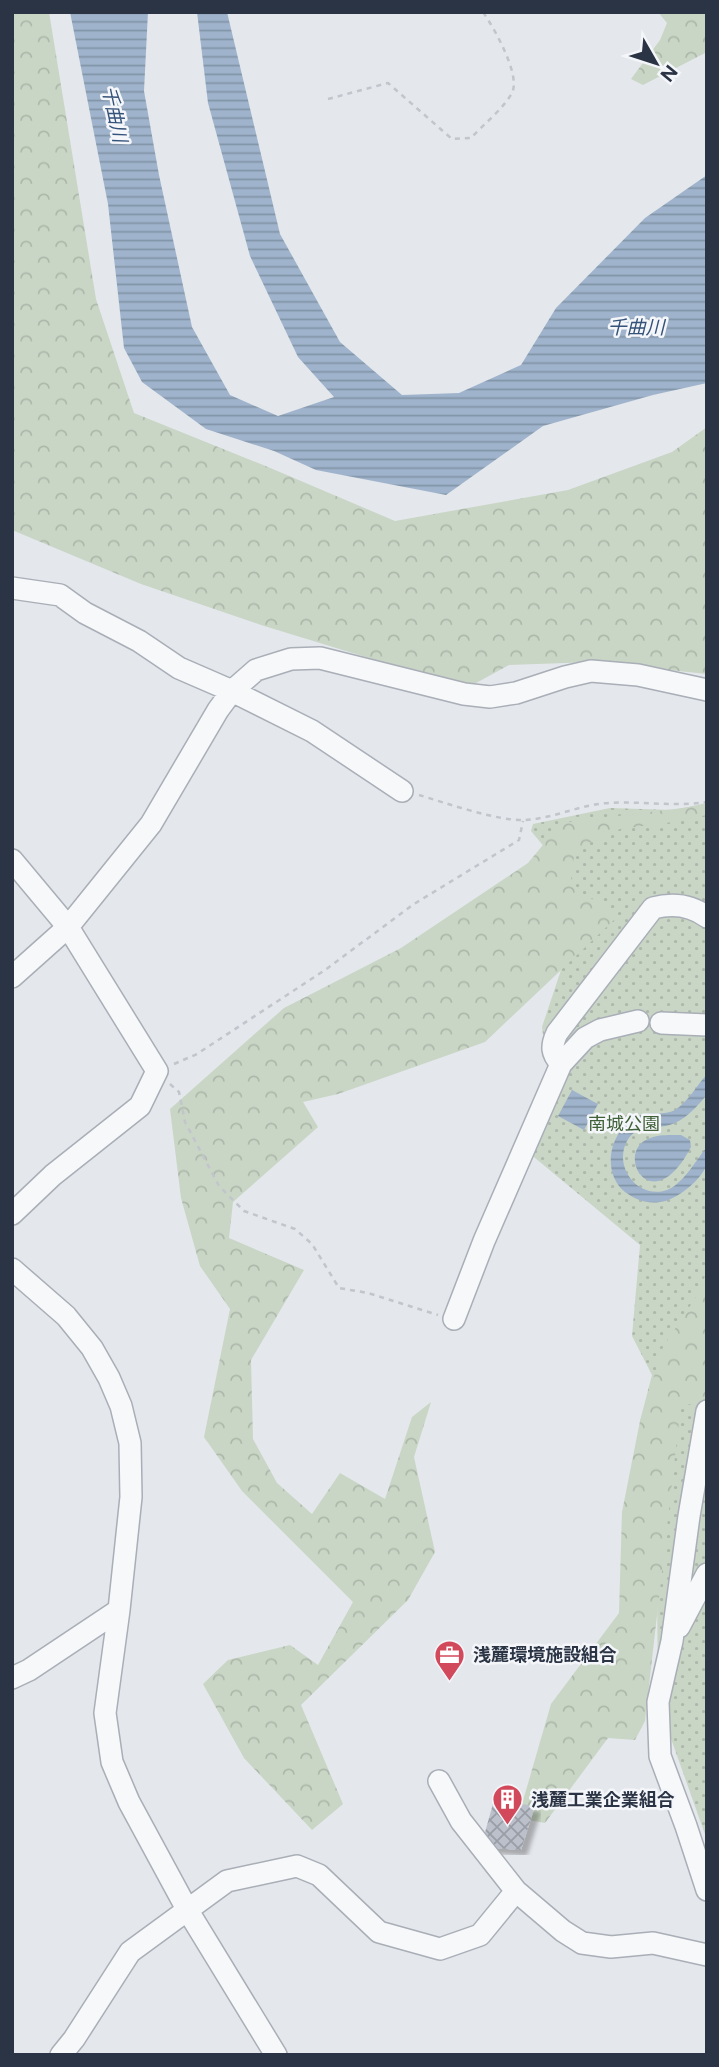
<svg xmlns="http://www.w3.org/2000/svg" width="719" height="2067" font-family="Figtree,'Noto Sans JP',sans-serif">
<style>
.grass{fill:url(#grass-dots)}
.forest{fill:url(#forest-crowns)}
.water{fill:url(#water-rules)}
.building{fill:url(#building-cross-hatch);filter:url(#shadow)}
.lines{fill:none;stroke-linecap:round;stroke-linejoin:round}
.minor-casing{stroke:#a9aeb7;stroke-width:24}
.path{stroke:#c2c5cb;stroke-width:2.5;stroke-dasharray:5 5;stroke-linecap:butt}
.minor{stroke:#f7f8fa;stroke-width:21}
.labels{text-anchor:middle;stroke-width:5;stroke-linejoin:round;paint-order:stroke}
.park-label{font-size:18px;fill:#3f6138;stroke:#f4f6f9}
.poi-label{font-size:18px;font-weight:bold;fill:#2b3445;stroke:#f4f6f9;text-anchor:start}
.water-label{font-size:19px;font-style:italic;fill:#34527a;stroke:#f4f6f9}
</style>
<defs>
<pattern id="grass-dots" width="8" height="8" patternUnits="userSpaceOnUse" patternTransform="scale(1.75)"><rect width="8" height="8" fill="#c9d6c5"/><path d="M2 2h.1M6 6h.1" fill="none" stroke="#adb8ab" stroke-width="1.8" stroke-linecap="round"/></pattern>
<pattern id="forest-crowns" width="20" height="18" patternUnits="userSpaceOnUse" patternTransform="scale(1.75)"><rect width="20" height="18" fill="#c9d6c5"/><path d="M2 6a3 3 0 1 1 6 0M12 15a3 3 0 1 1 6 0" fill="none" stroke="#adb8ab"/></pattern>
<pattern id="water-rules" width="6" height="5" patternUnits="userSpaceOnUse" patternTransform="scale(1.75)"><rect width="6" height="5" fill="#9fb4cc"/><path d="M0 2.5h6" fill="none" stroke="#8293a7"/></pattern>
<pattern id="building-cross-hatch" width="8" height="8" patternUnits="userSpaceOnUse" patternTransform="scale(1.75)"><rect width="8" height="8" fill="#bbc0ca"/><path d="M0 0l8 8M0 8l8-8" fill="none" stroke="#989da6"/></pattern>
<filter id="shadow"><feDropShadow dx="6" dy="6" stdDeviation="2" flood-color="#0004"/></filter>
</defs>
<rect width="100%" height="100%" fill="#e4e7ec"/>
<path class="grass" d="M707 803V1840L658 1702 657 1578 640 1421 652 1375 632 1336 640 1245 523 1148 550 1087 542 1027 575 928 551 855 531 831 533 824 610 808 673 810Z"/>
<path class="forest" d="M12 12H49L96 299 134 413 268 467 395 521 568 490 672 452 707 427V674L593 662 509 665 467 688 261 625 141 584 12 530Z
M658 12H707V52L643 85 631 79 660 40 667 23Z
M707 805V815L673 822 620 829 575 849 571 878 578 893 609 906 615 919 485 1042 338 1094 303 1102 318 1127 233 1202 229 1238 304 1270 251 1360 253 1439 277 1483 312 1514 340 1473 385 1499 412 1417 431 1402 414 1457 435 1552 408 1600 301 1705 343 1804 312 1830 244 1758 203 1684 228 1660 290 1645 318 1665 353 1602 242 1491 204 1437 230 1309 200 1266 181 1198 170 1109 284 1008 401 948 528 863 561 823Z
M707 1271V1405L681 1404 645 1721 635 1740 608 1738 545 1823 518 1818 551 1704 619 1613 622 1512 640 1421 663 1347 698 1294Z"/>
<path class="water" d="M70 12H148L144 91 159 175 192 327 230 395 278 416 334 397 298 357 250 256 208 103 197 12H227L280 234 340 342 402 395 459 393 521 365 556 308 645 218 707 175V383L653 395 543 426 446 495 316 470 274 451 206 429 142 382 124 348 108 204Z
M707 1074V1095C698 1105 688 1117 675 1123 658 1131 639 1121 627 1141 613 1167 638 1200 667 1190 683 1184 696 1160 707 1147 707 1152 708 1158 707 1163 704 1178 676 1201 660 1202 647 1204 636 1200 625 1192 600 1172 610 1128 639 1116 650 1111 664 1116 675 1110 687 1103 698 1084 707 1074Z
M572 1090 598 1104 584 1130 558 1116Z
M681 1135 690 1140 691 1147C652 1222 614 1153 648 1139 657 1134 670 1135 681 1135Z"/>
<path class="building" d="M494 1800 535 1806 521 1850 481 1847Z"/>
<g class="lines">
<defs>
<path id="minor" d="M12 588 60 595 85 613 139 641 179 668 232 691 312 731 402 791
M12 860 68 927 157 1071 140 1106 53 1175 12 1214
M12 977 68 927 151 824 218 710 232 691 256 670 291 659 320 658 464 694 490 697 516 693 565 677 591 671 638 675 707 690
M661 1023 707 1025
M561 1064C551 1053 551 1046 557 1033L653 908C672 903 691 905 707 917
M12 1269 66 1316 92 1348 109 1378 121 1406 130 1443 131 1497 119 1610 105 1713 112 1762 129 1802 188 1911 276 2055
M454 1319 484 1241 561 1064 585 1038 600 1030 638 1021
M707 1411 689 1516 672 1641 658 1702 660 1756 686 1826 707 1890
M679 1627 707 1574
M12 1678 29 1670 119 1610
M439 1781 461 1821 516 1891 563 1931 582 1943 611 1947 653 1943 707 1955
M61 2055 74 2039 130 1952 227 1881 297 1866 319 1875 379 1932 440 1949 480 1935 516 1891"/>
</defs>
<use href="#minor" class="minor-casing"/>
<path class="path" d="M328 99 388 83 452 139 471 138C484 124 503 109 512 93 521 75 494 28 483 12
M419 795C446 803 497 821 524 820 553 819 581 804 609 803 642 801 674 807 707 802
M174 1064 197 1054 325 970 414 904 519 840 523 821
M170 1084 179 1092 185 1122 219 1186 244 1211 295 1229 312 1244 339 1288 368 1293 438 1315"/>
<use href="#minor" class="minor"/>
</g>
<defs>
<symbol id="office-pin" viewBox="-11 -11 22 30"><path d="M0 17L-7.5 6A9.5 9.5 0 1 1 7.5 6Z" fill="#d1495b" stroke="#f4f6f9"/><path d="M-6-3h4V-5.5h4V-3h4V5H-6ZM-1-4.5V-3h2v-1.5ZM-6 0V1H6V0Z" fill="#fff"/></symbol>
<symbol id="building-pin" viewBox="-11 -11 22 30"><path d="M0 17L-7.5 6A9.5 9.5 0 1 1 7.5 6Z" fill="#d1495b" stroke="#f4f6f9"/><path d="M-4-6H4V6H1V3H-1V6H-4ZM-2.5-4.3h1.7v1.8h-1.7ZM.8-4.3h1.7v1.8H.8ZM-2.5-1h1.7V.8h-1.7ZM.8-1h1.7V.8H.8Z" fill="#fff"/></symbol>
</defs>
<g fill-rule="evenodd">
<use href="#office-pin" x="432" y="1638" width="35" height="47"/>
<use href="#building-pin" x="490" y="1782" width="35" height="47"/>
</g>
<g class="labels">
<g class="park-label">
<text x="624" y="1130">南城公園</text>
</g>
<g class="poi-label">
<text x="473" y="1661">浅麓環境施設組合</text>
<text x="531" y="1806">浅麓工業企業組合</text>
</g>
<g class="water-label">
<text transform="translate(115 114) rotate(78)" y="7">千曲川</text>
<text x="636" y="334">千曲川</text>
</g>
</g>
<rect width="719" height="2067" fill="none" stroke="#2b3445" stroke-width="28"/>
<g transform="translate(656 63) rotate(129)" stroke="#f4f6f9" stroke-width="5" paint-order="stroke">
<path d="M0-5L12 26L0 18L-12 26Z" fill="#2b3445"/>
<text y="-10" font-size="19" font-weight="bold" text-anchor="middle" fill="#2b3445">N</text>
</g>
</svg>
